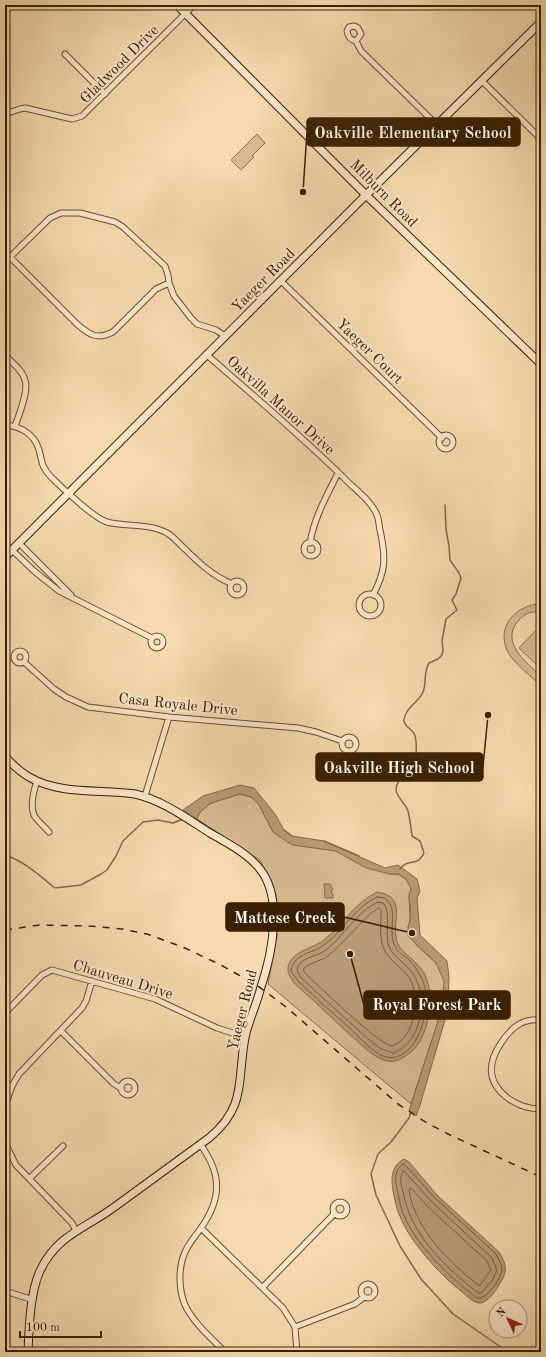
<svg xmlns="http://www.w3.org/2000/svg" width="546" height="1357" font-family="'Old Standard TT',serif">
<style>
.green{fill:#d6ba90;stroke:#886d48}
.water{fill:#b69a73;stroke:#846945}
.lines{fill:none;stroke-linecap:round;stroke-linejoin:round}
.shore{stroke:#785d3a;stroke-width:1}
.stream{stroke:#846945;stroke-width:1.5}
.street-casing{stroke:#684e2c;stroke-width:7}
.secondary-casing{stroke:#392000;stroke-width:9}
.street{stroke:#f9e6ca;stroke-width:5}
.secondary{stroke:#f9e6ca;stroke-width:7}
.rail{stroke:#392000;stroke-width:1.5;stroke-dasharray:7 7;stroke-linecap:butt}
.labels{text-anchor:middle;stroke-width:4;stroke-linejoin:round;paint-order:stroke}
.street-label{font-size:15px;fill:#392000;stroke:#f9e6ca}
.leader{fill:none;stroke:#392000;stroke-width:1.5}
.callout-dot{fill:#392000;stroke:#f9e6ca;stroke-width:1.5}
.callout{fill:#392000;stroke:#392000;stroke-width:1.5}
.callout-label{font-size:16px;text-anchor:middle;font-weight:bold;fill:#fff}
</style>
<rect width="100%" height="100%" fill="#f6d9ae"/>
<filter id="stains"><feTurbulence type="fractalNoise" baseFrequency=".005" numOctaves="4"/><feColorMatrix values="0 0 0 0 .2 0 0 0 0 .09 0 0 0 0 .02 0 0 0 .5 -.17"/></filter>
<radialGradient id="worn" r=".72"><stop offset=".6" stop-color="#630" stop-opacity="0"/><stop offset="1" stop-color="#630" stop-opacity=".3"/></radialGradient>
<path class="green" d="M257 134 265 143 252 156 254 157 241 170 231 160Z
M536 604 541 605V612C532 611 525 613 519 620 499 642 526 662 541 676V686C531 676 512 662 507 650 497 627 514 608 536 604Z
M541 625V669L519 648Z
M240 794 251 797 258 803 273 832 321 848 336 851 349 858 390 874H398L406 879 411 888 409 896 410 921 408 927 416 945 436 963 447 980 441 1012 411 1104 268 984 277 935 276 894 260 860 197 819C201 802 226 799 240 794Z"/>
<path class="water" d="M240 785 254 788 275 814 284 830 292 836 324 841 385 868 398 865 417 879 420 891 417 898 420 935 447 961 449 977 448 1010 420 1105 416 1116 409 1111 441 1012 444 981 436 963 408 936V927L410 921 411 913 409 896 411 888 406 879 398 874H390L366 868 336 851 292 845 273 832 258 803 251 797 240 794 211 803 199 813 197 819 183 810 203 796Z
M324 884H330L333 890 331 892 333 894V898H325Z
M377 892C410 897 389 924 398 944 402 953 417 961 424 973 427 979 429 987 430 993 431 997 430 1001 430 1005 428 1025 423 1046 404 1057 398 1061 392 1063 384 1060 371 1056 359 1042 348 1033 330 1016 313 1000 295 984 289 976 284 968 292 959 300 949 314 948 324 940 343 925 354 903 377 892Z
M404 1159 409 1162 437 1195 499 1252C507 1266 508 1271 499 1285 495 1292 488 1302 480 1303 473 1303 467 1296 462 1292 439 1274 409 1241 399 1214 396 1207 395 1199 393 1191 391 1178 391 1166 404 1159Z"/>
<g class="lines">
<path class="shore" d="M377 897 385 898C399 909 388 929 394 944 396 951 403 955 408 959 417 968 425 981 426 994 428 1008 422 1032 414 1043 408 1052 397 1060 386 1057 373 1053 359 1037 350 1028 332 1013 315 997 298 981L291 971C294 953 312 954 324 945 343 931 355 907 377 897Z
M378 902 383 903C392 912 384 934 389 947 395 959 409 965 415 977 428 1000 421 1044 393 1053L381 1049 367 1038 301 978 297 970C299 957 317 957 326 950 344 936 356 912 378 902Z
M379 908 381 910C381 922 379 938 384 949 390 962 403 967 410 979 421 999 415 1038 392 1046 378 1044 320 987 306 974L303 970 306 966 325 958 335 950 370 914Z
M403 1164 406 1166 435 1198 496 1254C498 1259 502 1264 502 1269 502 1278 486 1300 477 1298 450 1277 416 1246 403 1213 400 1206 399 1197 397 1189 395 1180 394 1170 403 1164Z
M403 1171 405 1172 431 1201 492 1258 497 1270 492 1281 481 1293H478C445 1267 411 1235 403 1192 401 1185 399 1178 403 1171Z
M410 1188 412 1189 427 1206 487 1261 491 1270 480 1285H478C448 1261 416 1230 409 1191Z"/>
<path class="stream" d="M284 830 292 836
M324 841 359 856
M5 855C24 861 40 876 55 888L81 885 101 874 107 870 116 856 123 841 143 822 158 820 173 823 183 819
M400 869C409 857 417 868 424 853L420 841 412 836C411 828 410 819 408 811 406 804 397 798 396 790 396 778 411 769 415 759 417 752 417 737 413 732 410 728 403 725 404 720 405 708 419 702 423 692 427 682 423 673 429 663L438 659 442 655 443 650 442 641 446 619 457 610 452 600 456 594 461 578 459 573 450 560 449 546 446 529 445 505
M411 1112 409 1118 391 1142 378 1154 371 1174 376 1195 400 1246 421 1279 453 1314 508 1352"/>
<defs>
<path id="street" d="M356 41 361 34 358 28 354 26 349 27 347 31C348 37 350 40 356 41L361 51 437 125
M65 54 105 94
M482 81 541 139
M5 114 20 109 25 108 72 119 82 116 194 5
M5 252 78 325C90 335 97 340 113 332L156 289 169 283
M10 257 50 218 61 213H80L115 222 123 227 165 266 168 275 169 283 174 296 191 318 197 324 216 330 225 336
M281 281 442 438
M5 355C12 363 22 369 25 380 29 390 19 415 15 426
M207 355C253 395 299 434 343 477 354 489 371 500 377 515 379 520 379 526 380 530 386 557 386 571 373 595
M5 425C19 426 33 433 38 447 43 460 39 464 51 477 61 487 95 519 107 522 126 527 149 523 167 533 173 536 179 544 185 549 199 563 212 575 230 583
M439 442a7 7 0 1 1 14 0a7 7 0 1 1-14 0Z
M304 549a7 7 0 1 1 14 0a7 7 0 1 1-14 0Z
M19 543 71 595
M310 543C314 518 327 495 338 473
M12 550 34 571 59 591 152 638
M230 588a7 7 0 1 1 14 0a7 7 0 1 1-14 0Z
M359 605a11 11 0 1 1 22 0a11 11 0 1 1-22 0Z
M151 642a6 6 0 1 1 12 0a6 6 0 1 1-12 0Z
M14 657a6 6 0 1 1 12 0a6 6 0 1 1-12 0Z
M24 662 54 689 66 697 88 707 169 717 298 728 316 732 342 741
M342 744a7 7 0 1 1 14 0a7 7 0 1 1-14 0Z
M37 781C34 790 30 806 34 815 37 821 45 827 49 832
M145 796 169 717
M5 1013 42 975 52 970 155 999 217 1028 245 1037
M541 1020C522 1018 511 1028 501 1043 487 1064 487 1083 509 1099 519 1106 529 1109 541 1109
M61 1031 114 1084 121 1088
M121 1088a7 7 0 1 1 14 0a7 7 0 1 1-14 0Z
M5 1106 12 1086 19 1074 82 1008 86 1001 92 981
M5 1136 7 1147 16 1165 72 1223 76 1231
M200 1144C222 1174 222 1198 201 1228 196 1235 191 1241 187 1248 178 1264 178 1288 185 1305 193 1322 209 1336 222 1349L223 1352
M30 1178 63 1146
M333 1209a7 7 0 1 1 14 0a7 7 0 1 1-14 0Z
M201 1228 283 1308 295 1327 297 1352
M361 1291a7 7 0 1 1 14 0a7 7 0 1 1-14 0Z
M263 1287 335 1213
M5 1291 33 1300
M295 1327 355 1304 364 1297"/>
<path id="secondary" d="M177 5 370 199 541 364
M5 557 366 195 541 22
M5 757C12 764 20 772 29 777 60 795 101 789 135 794 162 800 186 818 210 833 227 843 247 853 259 868 284 897 272 954 261 987 257 1003 250 1018 246 1033 236 1077 249 1105 209 1138 177 1161 145 1185 113 1208 84 1229 56 1236 40 1271 30 1292 29 1329 28 1352"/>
</defs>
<use href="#street" class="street-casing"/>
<use href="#secondary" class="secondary-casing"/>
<use href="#street" class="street"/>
<use href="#secondary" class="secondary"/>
<path class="rail" d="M5 930 39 925 89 926 122 929 147 934 185 948 221 965 258 986 286 1007 398 1104 427 1123 448 1134 541 1177"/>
</g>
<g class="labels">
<g class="street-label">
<text transform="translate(119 64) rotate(-45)" y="5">Gladwood Drive</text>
<text transform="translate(384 193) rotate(45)" y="5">Milburn Road</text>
<text transform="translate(263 280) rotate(-45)" y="5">Yaeger Road</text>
<text transform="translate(370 351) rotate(44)" y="5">Yaeger Court</text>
<text transform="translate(281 405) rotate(42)" y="5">Oakvilla Manor Drive</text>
<text transform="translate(178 704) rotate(6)" y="5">Casa Royale Drive</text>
<text transform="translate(123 979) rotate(17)" y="5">Chauveau Drive</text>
<text transform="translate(242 1010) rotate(-76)" y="5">Yaeger Road</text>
</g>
</g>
<path class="leader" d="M303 192L307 132M488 715L483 767M412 933L344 917M350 954L364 1005"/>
<g class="callout-dot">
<circle cx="303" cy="192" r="4"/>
<circle cx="488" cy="715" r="4"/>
<circle cx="412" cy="933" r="4"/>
<circle cx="350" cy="954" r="4"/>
</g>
<g class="callout">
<rect x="307" y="118" width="213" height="28" rx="4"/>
<rect x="316" y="753" width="167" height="28" rx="4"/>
<rect x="226" y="903" width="118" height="28" rx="4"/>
<rect x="364" y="991" width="146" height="28" rx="4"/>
</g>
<g class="callout-label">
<text x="413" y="138">Oakville Elementary School</text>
<text x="399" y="773">Oakville High School</text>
<text x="285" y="923">Mattese Creek</text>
<text x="437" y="1010">Royal Forest Park</text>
</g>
<rect width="546" height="1357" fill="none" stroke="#f6d9ae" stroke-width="20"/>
<rect x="6" y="6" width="534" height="1345" fill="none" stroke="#392000" stroke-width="2"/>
<rect x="10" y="10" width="526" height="1337" fill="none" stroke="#392000"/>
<g transform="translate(508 1319) rotate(314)"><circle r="19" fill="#f9e6ca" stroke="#ac9779"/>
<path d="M0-3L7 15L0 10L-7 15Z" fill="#8f2418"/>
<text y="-6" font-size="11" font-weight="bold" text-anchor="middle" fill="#392000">N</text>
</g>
<path d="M20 1331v6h81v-6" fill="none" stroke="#392000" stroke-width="2"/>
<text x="26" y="1331" font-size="12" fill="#392000" stroke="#f9e6ca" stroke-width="3" paint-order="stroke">100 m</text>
<rect width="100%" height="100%" filter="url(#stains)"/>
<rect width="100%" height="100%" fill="url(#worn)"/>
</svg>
